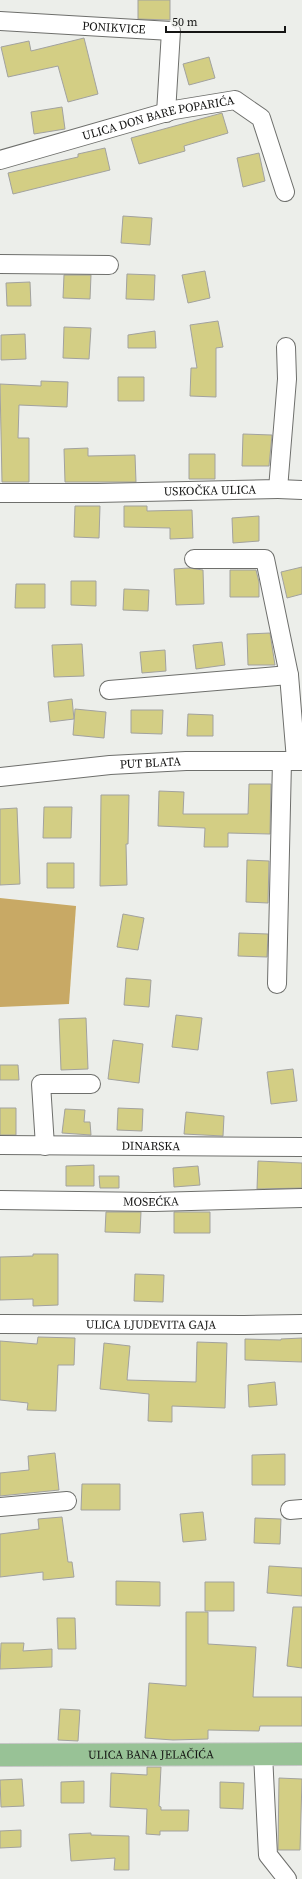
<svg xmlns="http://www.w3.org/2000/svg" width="302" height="1879" font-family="'Source Serif 4',serif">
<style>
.forest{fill:#c8a965}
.building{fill:#d3ce84;stroke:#a2a29f}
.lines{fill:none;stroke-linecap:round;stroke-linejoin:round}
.minor-casing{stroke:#6e6f6c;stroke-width:20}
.major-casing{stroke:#c7c7c7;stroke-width:24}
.minor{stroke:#fff;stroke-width:18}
.major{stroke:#98c296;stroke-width:22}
.labels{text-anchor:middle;stroke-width:4;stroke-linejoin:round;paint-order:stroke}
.street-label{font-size:12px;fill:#151514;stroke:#eceeea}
</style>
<rect width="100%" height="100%" fill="#eceeea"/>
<path class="forest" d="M0 898 76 906 69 1004 0 1007Z"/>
<path class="building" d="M138 0H170V20L138 19Z
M84 38 98 94 68 102 58 66 8 77 1 47 29 41 31 51Z
M209 57 215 78 189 85 183 64Z
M62 107 65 129 34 134 31 112Z
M222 113 228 133 184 146 185 151 139 164 131 138Z
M105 148 110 170 13 194 8 173 78 157V154Z
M259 153 265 181 243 187 237 158Z
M123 216 152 218 150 245 121 243Z
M205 271 210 298 188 303 182 275Z
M127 274 155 275 154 300 126 299Z
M64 275H91L90 299 63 298Z
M30 282 31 306H7L6 283Z
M218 321 223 347 216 348V397L190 396 191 368H197L190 325Z
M64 327 91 328 89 359 63 358Z
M155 331 156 348H128V335Z
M25 334 26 359 1 360V335Z
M118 377H144V401H118Z
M41 381 68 382 67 407 19 405 18 438H29V482H2L0 384 41 386Z
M243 434 272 435 269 466H242Z
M88 448V456L135 455 136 482H65L64 449Z
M189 454H215V479H189Z
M75 506H100L99 538 74 537Z
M124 506H147V511L192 510 193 538 170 539V528L124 527Z
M259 516V541L233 543 232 518Z
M302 567V594L287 598 281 572Z
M189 568 203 570 204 604 176 605 174 569Z
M230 570H256L259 582V597H230Z
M71 581H96V606L71 605Z
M16 584H45V608H15Z
M124 589 149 590 148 611 123 610Z
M270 633 275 665H248L247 634Z
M222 642 225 665 196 669 193 645Z
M82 644 84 676 54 677 52 645Z
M165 650 166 671 142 673 140 652Z
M72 699 74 719 50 722 48 702Z
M75 709 106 712 104 738 73 735Z
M131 710H163L162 734 131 733Z
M188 714 213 715V736H187Z
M249 784H271L270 834 228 833V847H204L205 828 158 826 159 791 184 792 183 814H248Z
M101 795H129L128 844H126L127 885 100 886Z
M44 807H72L71 838H43Z
M17 808 20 884 0 885V809Z
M247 860 269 861 268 903 246 902Z
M47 863H74V888H47Z
M123 914 144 918 138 950 117 947Z
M239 933 268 934 267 957 238 956Z
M126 978 151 980 149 1007 124 1005Z
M176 1015 202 1018 198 1050 172 1047Z
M86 1018 88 1069 61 1070 59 1019Z
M113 1040 143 1044 139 1083 108 1079Z
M0 1065H18L19 1080H0Z
M293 1069 297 1101 271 1104 267 1072Z
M0 1108H16V1135H0Z
M118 1108 143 1109 142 1131 117 1130Z
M65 1109 85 1110 84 1122H90L91 1135 62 1133Z
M186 1112 224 1116 223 1136 184 1134Z
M258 1161 302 1163V1188L257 1189Z
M94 1165V1186H66V1166Z
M198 1166 200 1185 174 1187 173 1168Z
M99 1176H119V1188H100Z
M106 1212H141L140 1233 105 1232Z
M174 1212H210V1233H174Z
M33 1254H58V1305L33 1306V1299L0 1300V1257L33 1256Z
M135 1274 164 1275 163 1302 134 1301Z
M38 1337 75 1338 74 1365H58L56 1411 27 1410 28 1403 0 1400V1341L37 1344Z
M302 1338V1362L245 1360V1339L281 1340V1339Z
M197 1342 227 1343 225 1408 172 1406V1422L148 1421 149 1394 100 1389 104 1343 130 1346 127 1380 196 1382Z
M275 1382 277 1405 249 1407 248 1385Z
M55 1453 59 1490 0 1496V1473L29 1470 28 1456Z
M285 1454V1485H252V1455Z
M82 1484H120V1510H81Z
M203 1512 206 1540 183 1542 180 1514Z
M62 1517 68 1562H72L74 1577 43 1580V1572L0 1577V1534L39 1529 38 1519Z
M255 1518 281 1519 280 1544 254 1543Z
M269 1566 302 1568V1596L267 1593Z
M116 1581 160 1582V1606L116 1605Z
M205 1582H234V1611H205Z
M293 1607H302V1668L287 1666Z
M186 1612H208V1644L256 1647 253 1697H302V1726H260L259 1731 208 1730V1739L173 1740 145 1738 149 1683 186 1686Z
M57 1618H75L76 1649H58Z
M1 1643H24L23 1651 52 1649V1667L0 1669Z
M60 1709 80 1710 78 1741 58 1740Z
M147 1767H161L159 1806 161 1807V1810H189L188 1831H160V1835L146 1834 147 1809 110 1807 111 1773 147 1775Z
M279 1778 302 1779 300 1850H278Z
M22 1779 24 1806 1 1807 0 1780Z
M84 1781V1803H61V1782Z
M220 1782 244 1783 243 1809 220 1808Z
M21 1830V1847L0 1848V1831Z
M91 1833V1835L129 1836V1870H114L115 1858 71 1861 69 1834Z"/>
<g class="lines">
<defs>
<g id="minor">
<path id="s1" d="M0 21 171 31 166 113"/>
<path id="s2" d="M0 160 174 110 235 100 261 118 285 192"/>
<path d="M0 264 109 265"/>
<path d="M278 489 302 490"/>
<path id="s3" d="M0 493H97L278 489 287 379 286 347"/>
<path d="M194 559H265L289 675 296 760"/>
<path d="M109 690 289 675"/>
<path id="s4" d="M0 777 110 765 186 761H302"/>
<path d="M277 984 282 761"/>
<path id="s5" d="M0 1145 302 1147"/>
<path d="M45 1146 41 1084H91"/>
<path id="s6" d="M0 1200 154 1202 302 1198"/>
<path id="s7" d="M0 1324 244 1325 302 1324"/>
<path d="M0 1507 67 1501"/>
<path d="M290 1510 302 1509"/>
<path d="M263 1754 268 1855 287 1879"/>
</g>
<g id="major">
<path id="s8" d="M0 1755 302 1754"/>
</g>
</defs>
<use href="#minor" class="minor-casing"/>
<use href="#major" class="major-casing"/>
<use href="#minor" class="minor"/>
<use href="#major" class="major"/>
</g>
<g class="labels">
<g class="street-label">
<text dy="4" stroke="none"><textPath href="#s1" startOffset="114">PONIKVICE</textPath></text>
<text dy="4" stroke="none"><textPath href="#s2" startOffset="164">ULICA DON BARE POPARIĆA</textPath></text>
<text dy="4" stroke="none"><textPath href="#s3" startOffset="210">USKOČKA ULICA</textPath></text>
<text dy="4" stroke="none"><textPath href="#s4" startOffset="151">PUT BLATA</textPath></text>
<text dy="4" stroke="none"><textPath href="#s5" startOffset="151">DINARSKA</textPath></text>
<text dy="4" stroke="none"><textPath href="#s6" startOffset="151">MOSEĆKA</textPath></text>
<text dy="4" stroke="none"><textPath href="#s7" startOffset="151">ULICA LJUDEVITA GAJA</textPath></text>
<text dy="4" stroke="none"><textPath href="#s8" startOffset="151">ULICA BANA JELAČIĆA</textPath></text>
</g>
</g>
<path d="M166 26v6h119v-6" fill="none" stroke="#151514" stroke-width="2"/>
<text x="172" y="26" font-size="12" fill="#151514" stroke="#eceeea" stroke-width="3" paint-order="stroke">50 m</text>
</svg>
